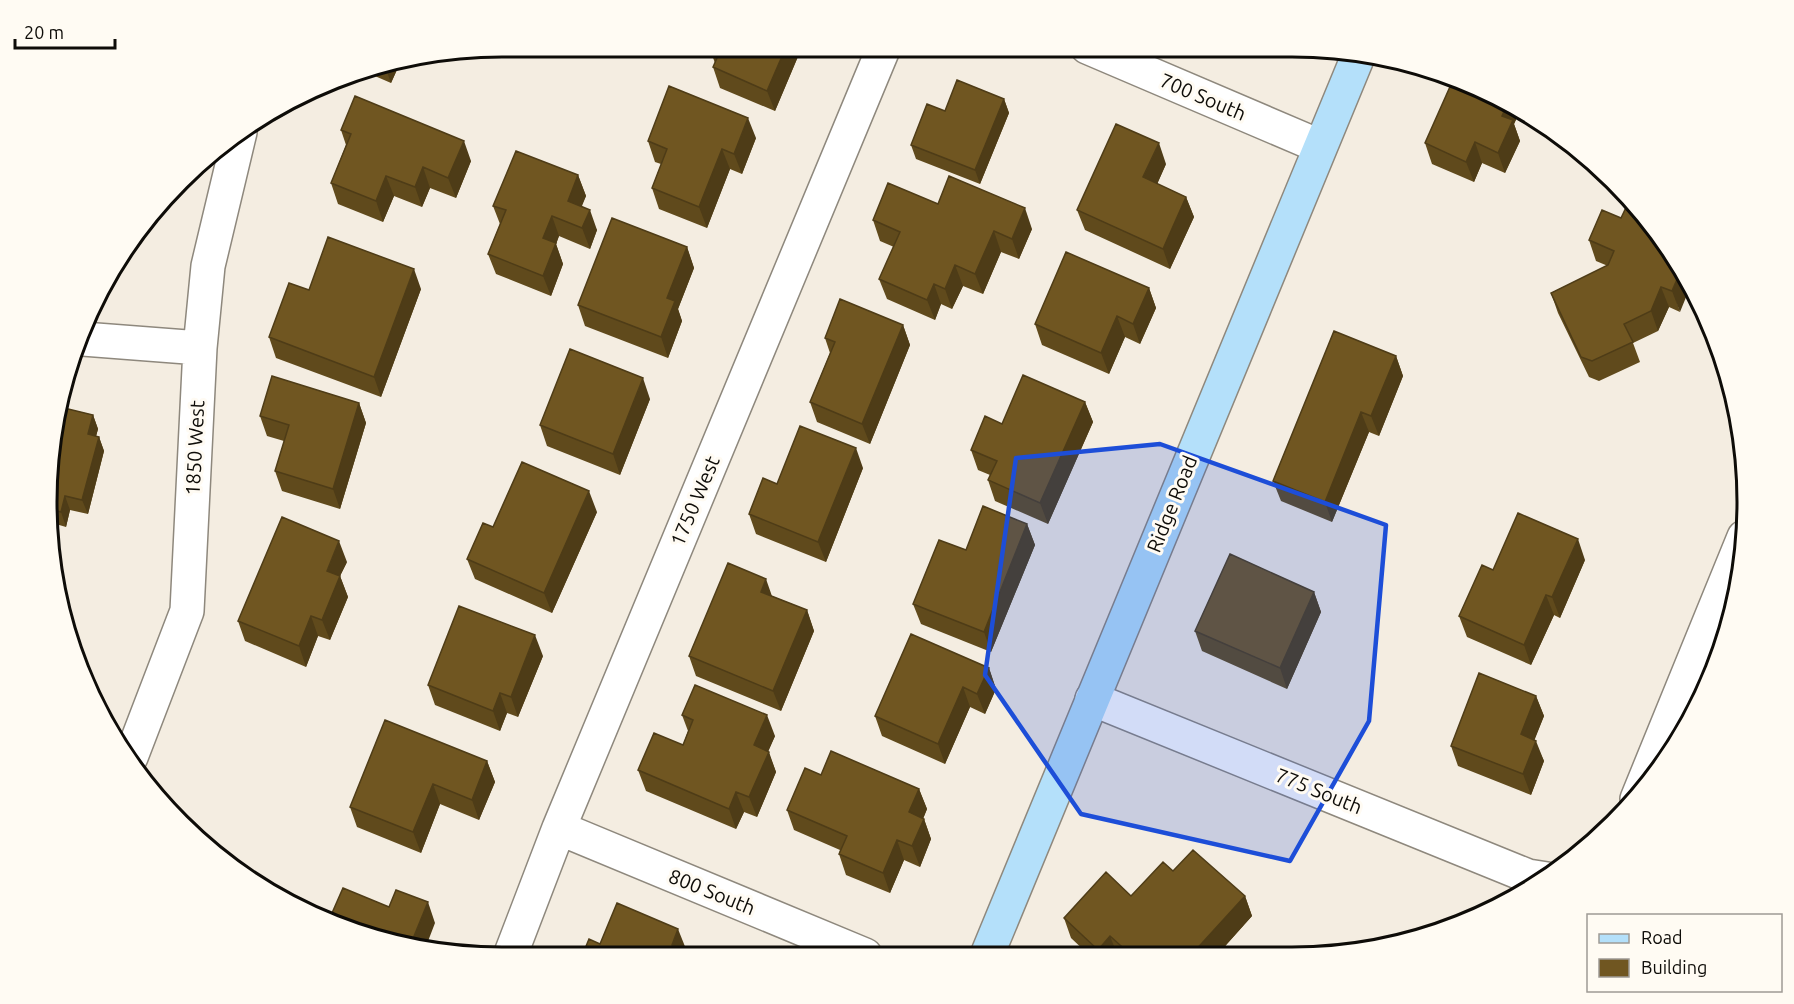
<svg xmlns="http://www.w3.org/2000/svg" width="1794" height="1004" font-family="Ubuntu,sans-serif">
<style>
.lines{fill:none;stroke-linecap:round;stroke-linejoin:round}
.street-casing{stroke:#8e887d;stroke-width:36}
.secondary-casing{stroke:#8e887d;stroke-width:36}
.street{stroke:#fff;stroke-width:33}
.secondary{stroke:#b4e0fa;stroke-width:33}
.wall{fill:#604a1c}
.shaded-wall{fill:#4e3c17}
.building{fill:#705621;stroke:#4e3c17;stroke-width:1.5}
.marked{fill:#1d4ed8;fill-opacity:0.2;stroke:#1d4ed8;stroke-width:4.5;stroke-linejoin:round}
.labels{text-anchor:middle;stroke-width:6;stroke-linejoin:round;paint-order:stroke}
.street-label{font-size:20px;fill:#0e0c08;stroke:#fffbf3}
.rim{fill:none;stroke:#0e0c08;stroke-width:3}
</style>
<rect width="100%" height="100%" fill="#f4ede1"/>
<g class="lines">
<defs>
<path id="street" d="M1087 47 1319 146
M83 339 200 348
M1092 699 1528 876 1547 879
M131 757 187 611 200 348 208 266 240 132
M1637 799 1744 537
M559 828 865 955
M510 956 559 828 884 47"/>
<path id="secondary" d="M987 955 1359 54"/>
</defs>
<use href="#street" class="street-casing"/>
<use href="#secondary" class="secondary-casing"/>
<use href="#street" class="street"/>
<use href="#secondary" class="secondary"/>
</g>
<path class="wall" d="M709 47H802L775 111 720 88 713 67 715 63Z
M400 63 391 83 361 70Z
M1004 99 1009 113 980 184 916 159 911 145 945 111Z
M1519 107 1521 109 1514 124 1520 141 1505 173 1482 163 1474 182 1432 164 1425 143Z
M341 130 471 161 456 198 430 188 422 207 394 196 383 222 338 204 331 183 346 145Z
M756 138 742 174 730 169 707 228 659 209 652 188 661 164 655 162 648 141Z
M1166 164 1157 184 1186 197 1194 217 1170 269 1085 230 1077 210Z
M578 175 586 196 581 206 597 230 590 249 559 236 556 244 563 264 551 296 496 274 488 254 500 224 493 206Z
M938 204 1032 229 1019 259 1001 252 983 294 963 286 952 309 941 304 935 320 887 299 879 279 894 247 880 241 873 220Z
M1621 218 1653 224 1680 312 1669 307 1658 331 1633 343 1640 362 1599 381 1589 377 1558 313 1551 293 1608 266 1596 261 1589 240Z
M687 247 694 268 678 309 682 321 668 358 585 326 578 305Z
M1149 288 1156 308 1140 344 1125 337 1109 374 1042 345 1035 324Z
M421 289 381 397 276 358 269 337 309 290Z
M903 325 910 345 870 444 817 422 810 402 830 353 825 338Z
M1396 356 1403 376 1379 436 1369 432 1332 522 1281 501 1273 481Z
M650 399 620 475 547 446 540 425Z
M1085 402 1093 422 1048 524 995 501 988 480 990 475 978 470 971 450 1002 424Z
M359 403 366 423 340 509 282 491 275 471 284 441 267 436 260 416Z
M60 407 93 415 98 429 96 436 99 437 104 451 88 514 70 510 66 527 49 522Z
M863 468 826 562 756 534 749 514 777 484Z
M597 512 552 613 475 579 467 559 493 527Z
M1027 524 1035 545 991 652 921 624 913 604 966 550Z
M1585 560 1560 618 1554 615 1531 665 1467 637 1459 616Z
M347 562 340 576 348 597 330 640 318 636 306 667 245 641 238 621Z
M1314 592 1321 612 1287 689 1202 651 1195 631Z
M772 596 807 610 814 631 781 711 696 676 689 656Z
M543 656 518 717 507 713 500 731 435 705 428 685Z
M989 668 996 689 985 714 970 707 945 764 882 736 875 716Z
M1536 696 1544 716 1534 740 1544 761 1531 795 1458 766 1451 746Z
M682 715 775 736 768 751 776 772 757 817 744 812 736 829 646 791 638 770 683 745 688 731Z
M487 761 495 782 479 820 440 804 421 853 357 827 350 807Z
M821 775 919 789 927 809 923 819H924L931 839 920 867 904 860 890 893 846 875 839 854 840 850 794 830 787 810Z
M1173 871 1245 896 1252 916 1218 954 1089 955 1071 938 1064 918 1131 896Z"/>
<path class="shaded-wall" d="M786 47H802L775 111 767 91Z
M400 63 391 83 386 69 388 65Z
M1004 99 1009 113 980 184 975 170Z
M1508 102 1521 109 1514 124 1520 141 1505 173 1498 153 1502 116Z
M748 118 756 138 742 174 734 154Z
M464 141 471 161 456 198 448 178Z
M1475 142 1482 163 1474 182 1466 162Z
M1159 143 1166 164 1151 198 1143 177Z
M722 149 730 169 707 228 699 207Z
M423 167 430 188 422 207 415 187Z
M578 175 586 196 576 221 568 201Z
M386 176 394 196 383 222 376 201Z
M1186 197 1194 217 1170 269 1163 249Z
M1025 208 1032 229 1019 259 1012 239Z
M590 210 597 230 590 249 582 228Z
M552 216 559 236 556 244 563 264 551 296 543 276V238Z
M994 231 1001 252 983 294 975 274Z
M687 247 694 268 678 309 682 321 668 358 661 337 667 298Z
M955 265 963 286 952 309 945 289Z
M414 269 421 289 381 397 374 377Z
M1681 270 1691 285 1680 312 1672 291Z
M934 284 941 304 935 320 927 300Z
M1661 287 1669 307 1658 331 1651 311Z
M1149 288 1156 308 1140 344 1133 324Z
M1117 316 1125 337 1109 374 1101 353Z
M903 325 910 345 870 444 862 424Z
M1396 356 1403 376 1379 436 1371 416Z
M643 378 650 399 620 475 613 454Z
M1085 402 1093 422 1048 524 1040 503Z
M359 403 366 423 340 509 333 489Z
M1361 412 1369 432 1332 522 1325 502Z
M93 415 98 429 93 448 88 434Z
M99 437 104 451 88 514 82 500Z
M856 448 863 468 826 562 818 542Z
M589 491 597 512 552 613 544 593Z
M65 496 70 510 66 527 61 512Z
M1027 524 1035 545 991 652 984 632Z
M1578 539 1585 560 1560 618 1552 597Z
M339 541 347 562 340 576 348 597 330 640 322 620 327 571Z
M766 579 773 599 761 592Z
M1314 592 1321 612 1287 689 1280 668Z
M1546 595 1554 615 1531 665 1524 645Z
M807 610 814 631 781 711 773 691Z
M311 616 318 636 306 667 299 646Z
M535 635 543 656 518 717 511 697Z
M989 668 996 689 985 714 977 694Z
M963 687 970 707 945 764 938 744Z
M500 693 507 713 500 731 493 711Z
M1536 696 1544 716 1529 754 1521 734Z
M767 715 775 736 762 766 754 745Z
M1536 741 1544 761 1531 795 1523 774Z
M769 752 776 772 757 817 749 797Z
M487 761 495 782 479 820 472 800Z
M433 784 440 804 421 853 413 832Z
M919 789 927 809 917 833 909 812Z
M736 792 744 812 736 829 729 809Z
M924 819 931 839 920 867 912 846Z
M897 840 904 860 890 893 883 873Z
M1245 896 1252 916 1218 954H1192Z
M428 902 435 923 425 949 410 946Z
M678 929 686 949 685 952 686 956H676L672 945Z
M1110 936 1117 954H1100L1098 950Z"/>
<path class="building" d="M714 47H786L767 91 713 67 721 49Z
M388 65 386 69 380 67Z
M957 80 1004 99 975 170 911 145 927 104 945 111Z
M1453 80 1508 102 1502 116 1513 120 1498 153 1475 142 1466 162 1425 143Z
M669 86 748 118 734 154 722 149 699 207 652 188 667 149 648 141Z
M355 96 464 141 448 178 423 167 415 187 386 176 376 201 331 183 351 134 341 130Z
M1116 124 1159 143 1143 177 1186 197 1163 249 1077 210Z
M516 151 578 175 568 201 590 210 582 228 552 216 543 238 556 243 543 276 488 254 506 210 493 206Z
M949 176 1025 208 1012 239 994 231 975 274 955 265 945 289 934 284 927 300 879 279 900 232 873 220 888 183 938 204Z
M1630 199 1653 224 1681 270 1672 291 1661 287 1651 311 1624 324 1633 342 1592 361 1581 357 1551 293 1608 265 1614 251 1589 240 1602 210 1621 218Z
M612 218 687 247 667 298 675 301 661 337 578 305Z
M328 237 414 269 374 377 269 337 289 283 309 290Z
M1066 252 1149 288 1133 324 1117 316 1101 353 1035 324Z
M840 299 903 325 862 424 810 402 835 342 825 338Z
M1334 331 1396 356 1371 416 1361 412 1325 502 1273 481Z
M570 349 643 378 613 454 540 425Z
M1023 375 1085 402 1040 503 988 480 997 461 971 450 985 416 1002 424Z
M272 376 359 403 333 489 275 471 289 425 260 416Z
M60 407 93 415 88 434 99 437 82 500 65 496 61 512 50 509Z
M800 426 856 448 818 542 749 514 763 478 777 484Z
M522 462 589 491 544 593 467 559 483 523 493 527Z
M983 506 1027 524 984 632 913 604 939 540 966 550Z
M1518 513 1578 539 1552 597 1546 595 1524 645 1459 616 1482 565 1493 570Z
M282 517 339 541 327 571 340 576 322 620 311 616 299 646 238 621Z
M1230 554 1314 592 1280 668 1195 631Z
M728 563 766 579 761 592 807 610 773 691 689 656Z
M459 606 535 635 511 697 500 693 493 711 428 685Z
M911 634 989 668 977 694 963 687 938 744 875 716Z
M1479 673 1536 696 1521 734 1536 741 1523 774 1451 746Z
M695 685 767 715 754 745 769 752 749 797 736 792 729 809 638 770 654 733 683 745 693 720 682 715Z
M385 720 487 761 472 800 433 784 413 832 350 807Z
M831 751 919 789 909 812 924 819 912 846 897 840 883 873 839 854 847 836 787 810 805 768 821 775Z
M1193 850 1245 896 1192 954H1130L1110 936 1098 950 1064 918 1106 872 1131 896 1163 862 1173 871Z
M343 888 389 907 396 890 428 902 410 946 384 942 318 915 320 908 332 913Z
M617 903 678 929 672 945 684 949 681 956H582L589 939 600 944Z
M1465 912 1476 917 1466 923 1458 925Z"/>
<path class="marked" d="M1160 444 1386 525 1369 721 1290 861 1081 814 985 675 1016 458Z"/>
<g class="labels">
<g class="street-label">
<text transform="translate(1203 97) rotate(23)" y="7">700 South</text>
<text transform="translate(195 448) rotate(-87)" y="7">1850 West</text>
<text transform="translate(695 501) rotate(-67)" y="7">1750 West</text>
<text transform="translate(1172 504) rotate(-68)" y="7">Ridge Road</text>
<text transform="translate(1319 791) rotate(22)" y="7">775 South</text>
<text transform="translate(712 892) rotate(22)" y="7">800 South</text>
</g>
</g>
<path d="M0 0H1794V1004H0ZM502 57H1292A445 445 0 0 1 1737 502V502A445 445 0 0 1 1292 947H502A445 445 0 0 1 57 502V502A445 445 0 0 1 502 57Z" fill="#fffbf3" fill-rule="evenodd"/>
<path class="rim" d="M502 57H1292A445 445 0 0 1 1737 502V502A445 445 0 0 1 1292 947H502A445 445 0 0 1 57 502V502A445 445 0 0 1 502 57Z"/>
<rect x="1587" y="914" width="195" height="78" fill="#fffbf3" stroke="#9f9b95" stroke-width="1.5"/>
<rect x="1599" y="934" width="30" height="9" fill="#b4e0fa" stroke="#9f9b95" stroke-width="1.5"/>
<text x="1641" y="944" font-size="18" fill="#0e0c08">Road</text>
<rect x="1599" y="959" width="30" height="18" fill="#705621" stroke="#9f9b95" stroke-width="1.5"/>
<text x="1641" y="974" font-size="18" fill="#0e0c08">Building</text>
<path d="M15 39v9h100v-9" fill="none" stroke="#0e0c08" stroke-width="3"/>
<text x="24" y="39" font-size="18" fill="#0e0c08" stroke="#fffbf3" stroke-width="4.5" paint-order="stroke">20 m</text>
</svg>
